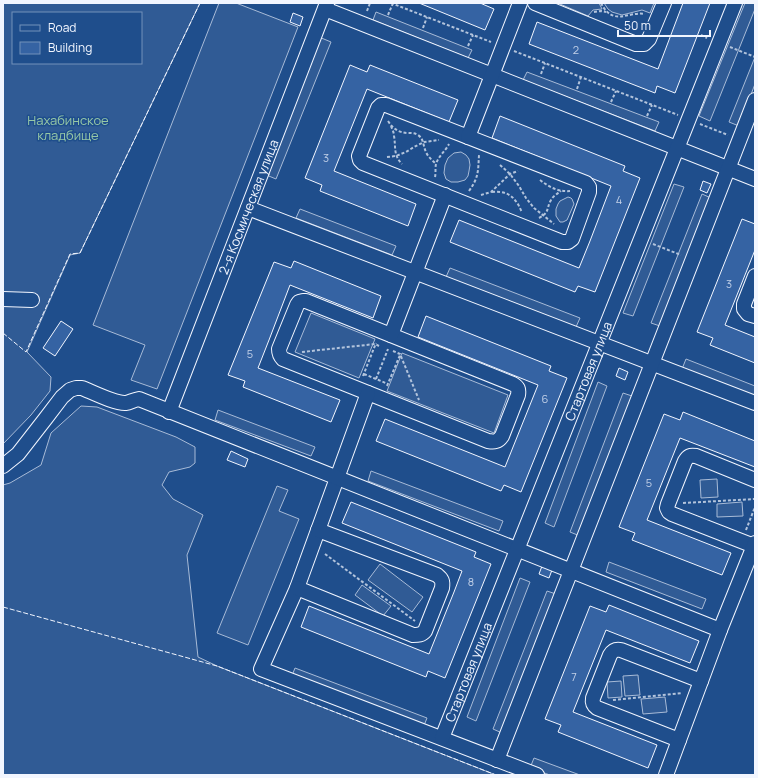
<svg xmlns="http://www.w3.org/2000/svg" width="758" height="778" font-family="Manrope,sans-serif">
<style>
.built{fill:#305b95;stroke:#a8bbd7;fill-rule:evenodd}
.building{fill:#3563a3;stroke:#f2f6ff}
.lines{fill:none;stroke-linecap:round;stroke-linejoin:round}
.minor-casing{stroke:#f2f6ff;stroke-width:16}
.path{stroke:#b3c4dc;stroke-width:2;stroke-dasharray:3 2;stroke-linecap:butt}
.minor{stroke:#1f4e8c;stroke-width:14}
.fence{stroke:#f2f6ff;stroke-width:1;stroke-dasharray:5 2;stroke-linecap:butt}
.labels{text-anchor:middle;stroke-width:3;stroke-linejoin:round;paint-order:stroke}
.number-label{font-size:11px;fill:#c3d1e8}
.park-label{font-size:13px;fill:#97c8a6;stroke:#1f4e8c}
.street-label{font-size:13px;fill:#f2f6ff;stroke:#1f4e8c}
</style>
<rect width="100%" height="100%" fill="#1f4e8c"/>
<path class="built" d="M3 3H200L80 253 70 255 27 352 51 377 50 391 31 415 3 444ZM13 13H141V63H13Z
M219 3H236L298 27 157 389 131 380 145 345 93 325Z
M560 3H599L602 9 593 10 588 16 560 4Z
M604 3H654L650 13 642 10 622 15 612 12 608 9Z
M745 3H755V9L710 121 699 116Z
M376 12 472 50 468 58 373 20Z
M319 37 331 42 276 179 264 174Z
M755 57V84L739 126 729 122Z
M527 72 659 122 655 131 523 80Z
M461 152 466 155 469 159 470 165 469 171 468 176 465 180 458 182H451L446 179 444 173 445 165 448 158 454 153Z
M674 184 684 187 633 316 623 313Z
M702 194 711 198 660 326 651 323Z
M568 197 571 198 572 199 574 204 567 220 563 222H560L556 216V209L558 204 560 201Z
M300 209 396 246 392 255 296 218Z
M450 268 580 318 576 327 446 277Z
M311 313 375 339 359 378 295 352Z
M402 353 508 395 494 433 387 391Z
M686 359 755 386V397L682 369Z
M598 382 607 386 554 527 545 523Z
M623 393 632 396 580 536 570 532Z
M81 406 97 407 176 437 195 447V463L190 467 169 472 162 485 173 499 203 515 187 555 198 657 217 666 496 775H3V485L10 483 41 465 51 433Z
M218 410 315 447 311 456 215 420Z
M371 471 503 521 499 531 368 481Z
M717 479 718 497 701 498 700 480Z
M277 486 288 490 279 511 299 519 248 645 217 633Z
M742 502 743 516 717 517V504Z
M609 562 706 599 702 609 606 572Z
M380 564 423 597 412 612 368 580Z
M520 578 530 582 476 721 467 717Z
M362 585 391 606 383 616 355 595Z
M547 591 556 594 502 733 493 729Z
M295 668 427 718 423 728 291 678Z
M638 675 640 695 625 696 623 676Z
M621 681 622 697 608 698 607 682Z
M665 697 667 712 643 714 641 699Z
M534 758 580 775H550L530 768Z"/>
<path class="building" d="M419 3H480L494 9 485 30Z
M683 3H710L675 93 657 86 655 93 529 44 537 22 658 69Z
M293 13 303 17 300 26 290 22Z
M350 65 367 72 370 65 458 100 449 122 367 89 334 171 416 204 408 226 320 191 322 185 305 178Z
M500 116 625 166 623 171 640 178 595 292 578 286 575 292 450 242 459 220 579 268 590 241 611 186 492 138Z
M703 181 711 184 707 193 700 190Z
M742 219 755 224V250L725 325 755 337V363L710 345 713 338 697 332Z
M294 261 381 296 373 318 290 285 269 340 258 368 340 400 331 422 243 387 245 381 228 375 274 262 291 268Z
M426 316 551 366 549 371 567 378 521 492 504 485 501 491 376 441 385 419 505 467 538 385 418 337Z
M61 321 73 329 55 356 43 348Z
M619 368 628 372 625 380 616 376Z
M683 412 755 441V467L680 438 647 520 731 553 722 575 632 540 635 533 619 527 664 414 680 420Z
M231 451 248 459 245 467 227 460Z
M351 502 476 552 474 557 491 564 445 678 428 671 426 677 301 627 309 606 429 654 454 592 462 571 342 523Z
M542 566 552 570 549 578 539 574Z
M609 605 699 641 690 663 606 630 581 692 573 712 657 745 648 768 558 732 561 725 545 719 590 606 606 612Z"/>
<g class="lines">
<defs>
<g id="minor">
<path d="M535 3 636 44H644L649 39 664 3"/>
<path d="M325 9 755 179"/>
<path d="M381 105H386L586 183 589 187V192L572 239 568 242H562L363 163 360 160 359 156 378 108Z"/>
<path d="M468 137 520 3"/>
<path d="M248 208 755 403"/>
<path d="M755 276 744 304V309L748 314 755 316"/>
<path d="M3 299 32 300"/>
<path d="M303 301H306L513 384C518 387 519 389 518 395L502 436C498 442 494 442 488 441L283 359C280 356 279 354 279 349L297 305 299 302Z"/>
<path d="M391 335 445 195"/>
<path d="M368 393 297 588 261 669 537 775"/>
<path id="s1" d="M169 412 327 3"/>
<path d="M3 466 18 454 46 418 62 397 70 390 76 388H82C92 392 116 404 126 403 130 402 134 400 139 399L720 630"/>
<path d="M754 546 672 514 669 512 667 508 668 504 685 461C688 456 690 455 696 456L755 480"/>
<path d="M297 588 413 635C418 635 422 635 425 631L442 588C443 581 442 579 437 575L318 530"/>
<path id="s2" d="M442 738 735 3"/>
<path d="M679 740 597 708C593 705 592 703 593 698L610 655C613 650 616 649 621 650L701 681"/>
<path d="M497 760 755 100"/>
<path d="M666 775 720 630 755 543"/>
</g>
</defs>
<use href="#minor" class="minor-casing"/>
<path class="path" d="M391 3 491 42
M601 3C613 27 628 11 645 14
M367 11 370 3
M594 12 601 11 606 12
M388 15 393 3
M423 28 427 17
M701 35 707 38
M468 46 473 35
M730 47 755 57
M514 51 678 115
M541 74 545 63
M577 89 581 77
M611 102 616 91
M647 116 652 105
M388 121C393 129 399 133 409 133 412 133 415 133 418 135 424 139 423 146 426 152 428 157 432 160 436 164
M700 124 728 135
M391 126C392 129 394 132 394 136 396 147 393 155 402 164
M387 157 396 156 406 152 414 147 424 142 439 140
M500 165 510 174 519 186 526 198 534 208 554 224
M435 177C436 173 435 168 436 164 438 157 446 150 449 144
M540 180C549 187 558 192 570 191
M469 191C479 177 478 171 479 155
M492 192C502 191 511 193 517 203 519 205 520 209 522 212
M481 195 491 192 510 174 518 171
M539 218C550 212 546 209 551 200 553 196 557 194 561 191
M653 244 681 255
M393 351 400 354 419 400
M302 352 375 344 379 346
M364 374 388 384
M363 376 376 343
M376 379 388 349
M387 386 400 355
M683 503 755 499
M746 530 755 507
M325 554 415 621
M613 700 682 693"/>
<use href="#minor" class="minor"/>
<path class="fence" d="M3 333 26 352 70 254 80 253 200 3
M3 607 217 666 496 775"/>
</g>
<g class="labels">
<g class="number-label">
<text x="576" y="54">2</text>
<text x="326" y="162">3</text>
<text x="619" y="204">4</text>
<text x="729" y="288">3</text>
<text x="250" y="358">5</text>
<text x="545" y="403">6</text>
<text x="649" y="487">5</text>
<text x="471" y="586">8</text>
<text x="574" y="681">7</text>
</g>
<g class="park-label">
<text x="68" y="125">Нахабинское<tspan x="68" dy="15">кладбище</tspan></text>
</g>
<g class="street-label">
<text dy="5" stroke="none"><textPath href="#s1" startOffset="220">2-я Космическая улица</textPath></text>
<text dy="5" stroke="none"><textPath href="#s2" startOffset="395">Стартовая улица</textPath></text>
<text dy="5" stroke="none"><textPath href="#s2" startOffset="71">Стартовая улица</textPath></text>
</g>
</g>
<rect width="758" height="778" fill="none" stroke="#f2f6ff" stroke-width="8"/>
<rect x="12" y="12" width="130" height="52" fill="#1f4e8c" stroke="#7391ba"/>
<rect x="20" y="25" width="20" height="6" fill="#1f4e8c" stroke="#7391ba"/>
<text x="48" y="32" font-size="12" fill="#f2f6ff">Road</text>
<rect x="20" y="42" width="20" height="12" fill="#3563a3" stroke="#7391ba"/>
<text x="48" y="52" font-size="12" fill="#f2f6ff">Building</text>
<path d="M618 30v6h92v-6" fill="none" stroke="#f2f6ff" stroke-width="2"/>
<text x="624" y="30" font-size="12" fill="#f2f6ff" stroke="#1f4e8c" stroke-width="3" paint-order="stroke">50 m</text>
</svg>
